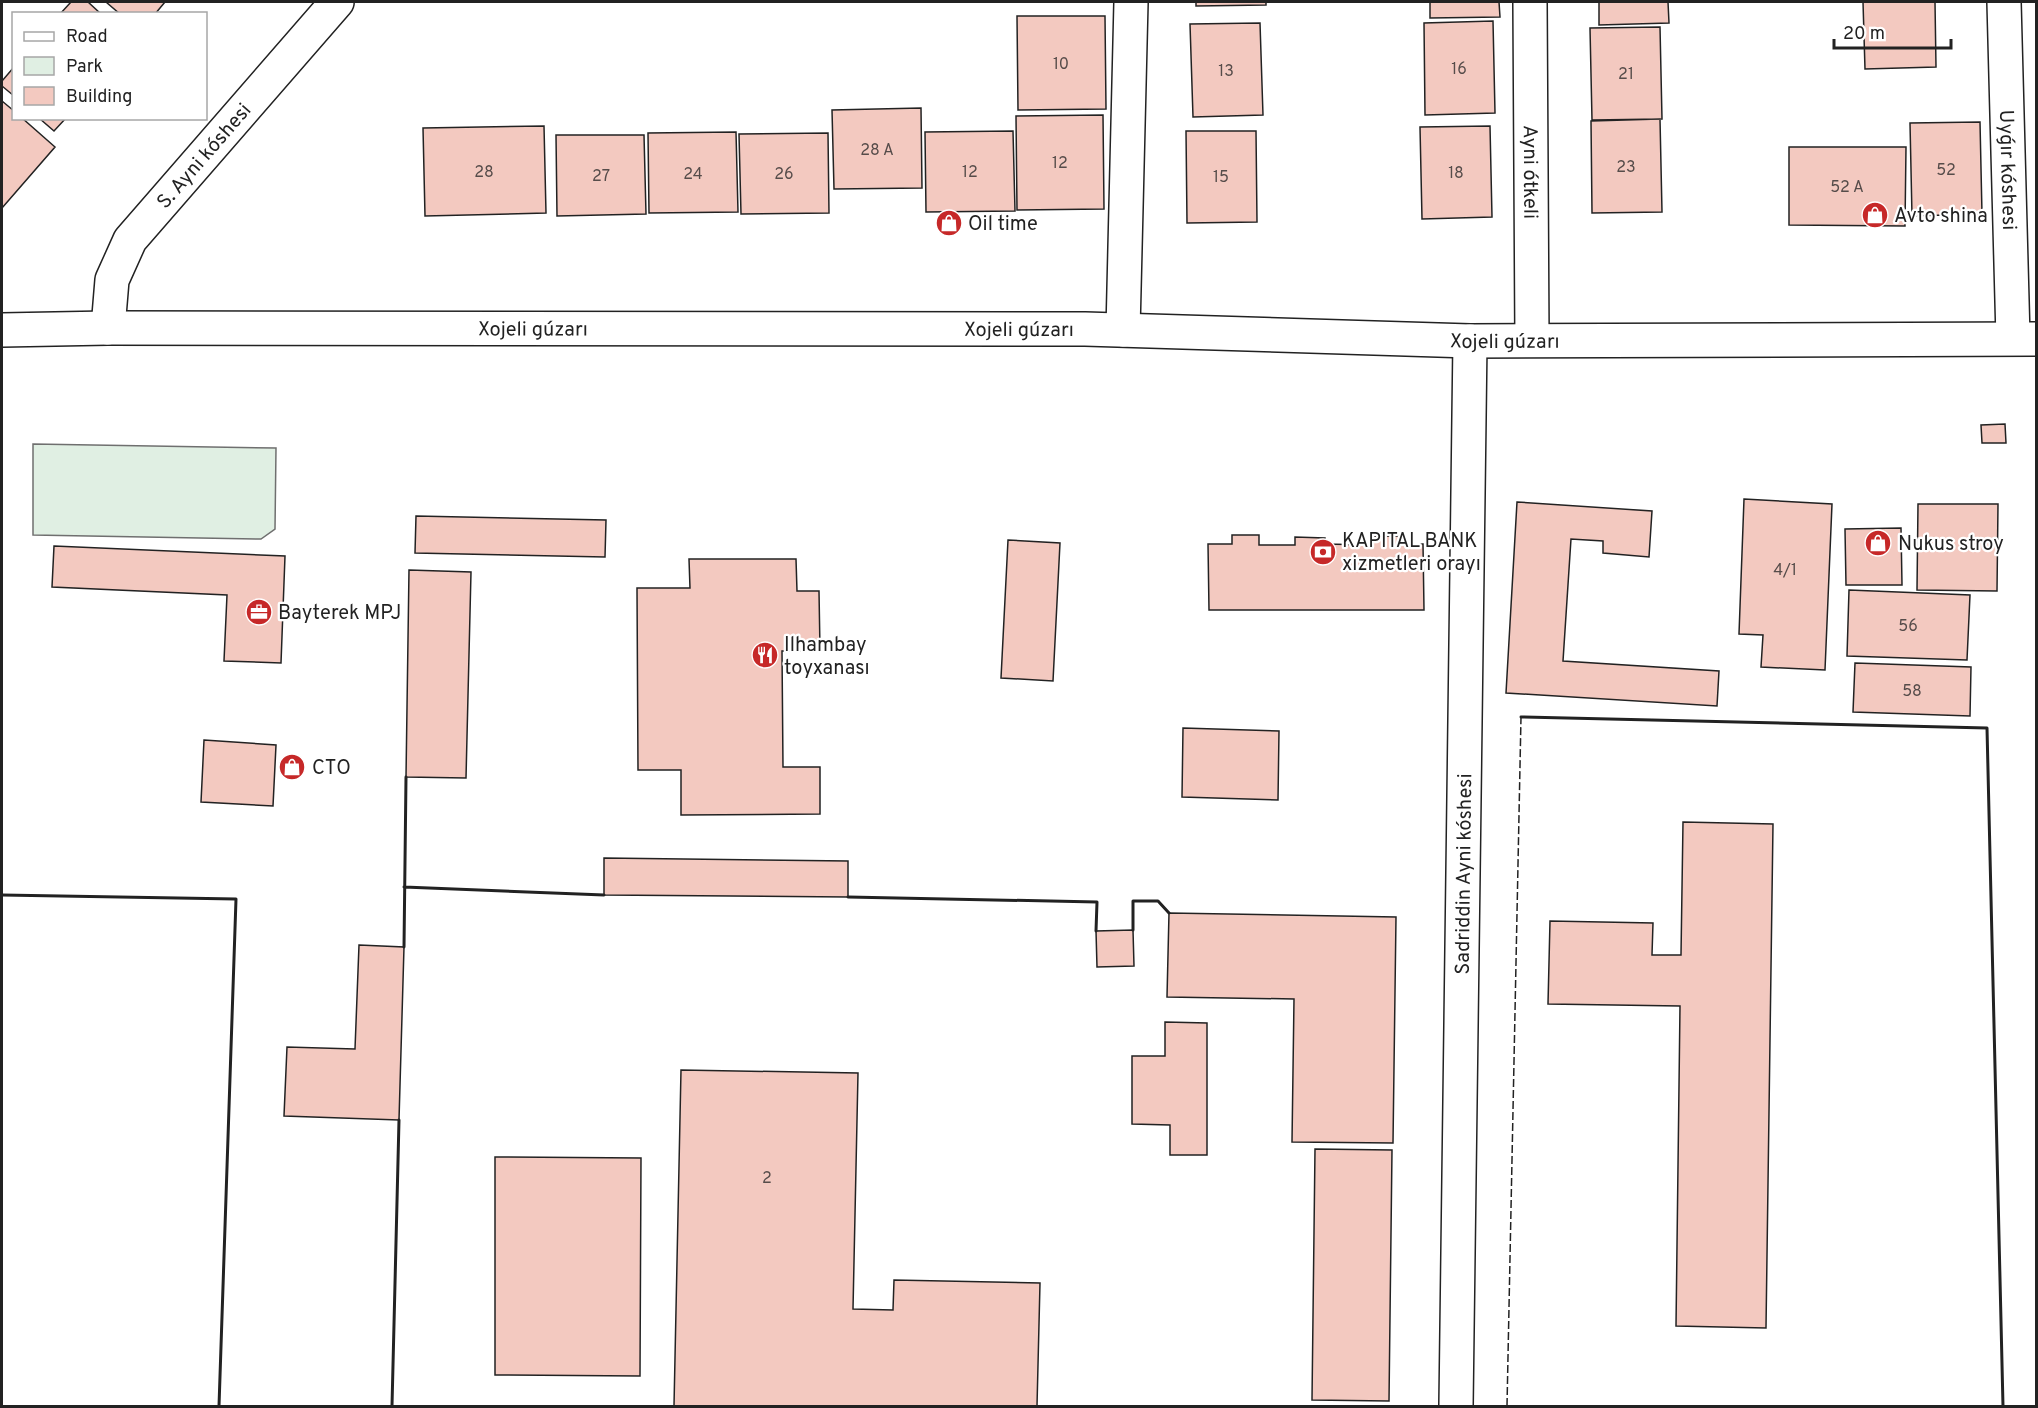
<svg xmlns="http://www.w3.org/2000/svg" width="2038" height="1408" font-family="Overpass,sans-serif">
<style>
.green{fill:#e0efe3;stroke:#6f6f6f;stroke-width:1.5}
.building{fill:#f3c9c0;stroke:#222;stroke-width:1.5}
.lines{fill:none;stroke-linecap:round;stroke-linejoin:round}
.minor-casing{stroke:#222;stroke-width:36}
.major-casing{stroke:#222;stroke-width:36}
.minor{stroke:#fff;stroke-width:33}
.major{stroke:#fff;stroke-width:33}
.fence{stroke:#222;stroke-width:1.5;stroke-dasharray:8 3;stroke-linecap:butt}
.wall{stroke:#222;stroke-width:3}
.labels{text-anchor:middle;stroke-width:4.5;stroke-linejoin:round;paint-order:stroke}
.number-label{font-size:16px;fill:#564c4a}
.street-label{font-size:20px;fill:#222;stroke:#fff}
.poi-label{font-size:20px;fill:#222;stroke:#fff;text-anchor:start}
</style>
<rect width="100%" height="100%" fill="#fff"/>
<path class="green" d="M33 444 276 448 275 529 261 539 33 535Z"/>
<path class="building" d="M71 2H88L101 14H60Z
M106 2H165L155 14H120Z
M1196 2H1266V5L1196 6Z
M1430 2H1499L1500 17 1430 18Z
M1599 2H1668L1669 23 1599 25Z
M1863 2H1935L1936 67 1865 69Z
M1017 16H1105L1106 109 1018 110Z
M1493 21 1495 113 1425 115 1424 23Z
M1260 23 1263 115 1193 117 1190 24Z
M1660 27 1662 119 1592 120 1590 28Z
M14 67V96L2 86V81Z
M2 101 14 111V118H22L55 147 2 208Z
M921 108 922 188 834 189 832 110Z
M1103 115 1104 209 1017 210 1016 116Z
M39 118H66L54 131Z
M1660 119 1662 212 1592 213 1591 121Z
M1980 122 1982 214 1912 216 1910 123Z
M544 126 546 213 425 216 423 128Z
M1490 126 1492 217 1422 219 1420 127Z
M1013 131 1015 211 926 212 925 132Z
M1186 131H1256L1257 222 1187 223Z
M736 132 738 212 649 213 648 133Z
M828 133 829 213 741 214 739 134Z
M556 135H644L646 214 557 216Z
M1789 147H1906L1905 226 1789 225Z
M2005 424 2006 443H1982L1981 425Z
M1744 499 1832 504 1825 670 1761 667 1763 635 1739 634Z
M1517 502 1652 511 1649 557 1603 553V541L1571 539 1563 661 1719 671 1717 706 1506 693Z
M1918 504H1998L1997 591 1917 590Z
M416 516 606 520 605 557 415 553Z
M1901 528 1902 585H1846L1845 529Z
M1232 535H1259V545H1295V537L1325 538V544L1370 545V536H1401V544H1423L1424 610H1209L1208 544H1232Z
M1008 540 1060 543 1053 681 1001 678Z
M54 546 285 556 281 663 224 661 227 595 52 587Z
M689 559H796L797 591H819L820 650 782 651 783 767H820V814L681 815V770H638L637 588H690Z
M409 570 471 572 466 778 406 777Z
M1849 590 1970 595 1967 660 1847 656Z
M1855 663 1971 667 1970 716 1853 712Z
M1183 728 1279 731 1278 800 1182 797Z
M204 740 276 745 273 806 201 802Z
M1683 822 1773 824 1766 1328 1676 1326 1680 1006 1548 1004 1550 921 1653 923 1652 955H1681Z
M604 858 848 861V897L604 895Z
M1169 913 1396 917 1393 1143 1292 1142 1294 999 1167 997Z
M1133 930 1134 966 1097 967 1096 931Z
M359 945 404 947 399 1120 284 1116 287 1047 355 1049Z
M1165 1022 1207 1023V1155H1170V1125L1132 1124V1056H1165Z
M681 1070 858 1073 853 1309 893 1310 894 1280 1040 1283 1037 1406H674Z
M1315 1149 1392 1150 1389 1401 1312 1400Z
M495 1157 641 1158 640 1376 495 1375Z"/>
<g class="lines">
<defs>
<g id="minor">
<path id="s1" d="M1530 2 1532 340"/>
<path id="s2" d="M2004 2 2013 338"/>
<path id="s3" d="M108 328 112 280 130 240 337 2"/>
<path d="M1123 330 1131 2"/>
<path id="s4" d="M1456 1406 1470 341"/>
</g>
<g id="major">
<path id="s5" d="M2 330 108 328 1085 329 1470 341 2036 339"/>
</g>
</defs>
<use href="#minor" class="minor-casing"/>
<use href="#major" class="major-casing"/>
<use href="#minor" class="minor"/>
<use href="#major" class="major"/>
<path class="fence" d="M1507 1406 1521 717"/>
<path class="wall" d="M1521 717 1987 728 2003 1406
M404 887 604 895
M2 895 236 899 219 1406
M848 897 1097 902 1096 931
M1133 930V901H1158L1169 913
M404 947 406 777
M392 1406 399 1120"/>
</g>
<defs>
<symbol id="shop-disc" viewBox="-11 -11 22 22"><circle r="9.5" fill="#c62828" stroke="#fff"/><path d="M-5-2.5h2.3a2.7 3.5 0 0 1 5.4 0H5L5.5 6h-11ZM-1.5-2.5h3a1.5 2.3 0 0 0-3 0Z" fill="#fff"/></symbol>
<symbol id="bank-disc" viewBox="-11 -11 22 22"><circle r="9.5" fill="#c62828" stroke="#fff"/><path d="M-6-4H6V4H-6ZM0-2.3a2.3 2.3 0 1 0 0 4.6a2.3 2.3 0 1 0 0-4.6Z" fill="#fff"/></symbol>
<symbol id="office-disc" viewBox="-11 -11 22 22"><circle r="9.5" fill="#c62828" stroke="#fff"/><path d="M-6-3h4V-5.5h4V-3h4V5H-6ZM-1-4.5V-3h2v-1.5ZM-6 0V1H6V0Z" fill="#fff"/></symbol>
<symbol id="restaurant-disc" viewBox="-11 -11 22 22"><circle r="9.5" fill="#c62828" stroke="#fff"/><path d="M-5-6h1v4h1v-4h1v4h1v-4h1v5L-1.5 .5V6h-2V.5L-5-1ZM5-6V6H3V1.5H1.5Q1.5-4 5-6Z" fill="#fff"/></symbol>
</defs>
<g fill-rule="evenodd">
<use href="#shop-disc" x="1860" y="200" width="30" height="30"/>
<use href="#shop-disc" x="934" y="208" width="30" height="30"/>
<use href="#shop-disc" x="1863" y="528" width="30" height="30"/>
<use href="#bank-disc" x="1308" y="537" width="30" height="30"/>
<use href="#office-disc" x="244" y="597" width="30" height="30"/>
<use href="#restaurant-disc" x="750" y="640" width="30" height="30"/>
<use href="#shop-disc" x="277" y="752" width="30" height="30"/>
</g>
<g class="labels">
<g class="number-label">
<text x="1061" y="69">10</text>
<text x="1459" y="74">16</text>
<text x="1226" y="76">13</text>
<text x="1626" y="79">21</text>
<text x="877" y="155">28 А</text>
<text x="1060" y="168">12</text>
<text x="1626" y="172">23</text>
<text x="1946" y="175">52</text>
<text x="484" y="177">28</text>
<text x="970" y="177">12</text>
<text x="1456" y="178">18</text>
<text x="693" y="179">24</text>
<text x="784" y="179">26</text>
<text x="601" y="181">27</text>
<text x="1221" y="182">15</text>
<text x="1847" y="192">52 А</text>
<text x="1785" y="575">4/1</text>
<text x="1908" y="631">56</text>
<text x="1912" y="696">58</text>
<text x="767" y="1183">2</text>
</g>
<g class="street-label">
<text dy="7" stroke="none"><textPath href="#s3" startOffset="204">S. Ayni kóshesi</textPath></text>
<text dy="7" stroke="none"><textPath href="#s2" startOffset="168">Uyǵır kóshesi</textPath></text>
<text dy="7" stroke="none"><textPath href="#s1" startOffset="170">Ayni ótkeli</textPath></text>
<text dy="7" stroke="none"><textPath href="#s5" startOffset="531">Xojeli gúzarı</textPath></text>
<text dy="7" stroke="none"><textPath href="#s5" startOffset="1017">Xojeli gúzarı</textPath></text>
<text dy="7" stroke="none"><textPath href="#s5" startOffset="1503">Xojeli gúzarı</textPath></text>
<text dy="7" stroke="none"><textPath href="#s4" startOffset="532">Sadriddin Ayni kóshesi</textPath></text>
</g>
<g class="poi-label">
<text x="1894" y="222">Avto shina</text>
<text x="968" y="230">Oil time</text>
<text x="1342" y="547">KAPITAL BANK<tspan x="1342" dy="23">xizmetleri orayı</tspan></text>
<text x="1898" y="550">Nukus stroy</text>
<text x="278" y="619">Bayterek MPJ</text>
<text x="784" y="651">Ilhambay<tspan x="784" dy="23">toyxanası</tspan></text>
<text x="312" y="774">СТО</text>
</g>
</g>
<rect width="2038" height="1408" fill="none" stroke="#222222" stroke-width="6"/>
<rect x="12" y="12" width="195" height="108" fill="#ffffff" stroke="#a7a7a7" stroke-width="1.5"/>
<rect x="24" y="32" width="30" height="9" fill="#ffffff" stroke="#a7a7a7" stroke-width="1.5"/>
<text x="66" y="42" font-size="18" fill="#222222">Road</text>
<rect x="24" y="57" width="30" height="18" fill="#e0efe3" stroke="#a7a7a7" stroke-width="1.5"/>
<text x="66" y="72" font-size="18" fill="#222222">Park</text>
<rect x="24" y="87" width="30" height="18" fill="#f3c9c0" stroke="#a7a7a7" stroke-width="1.5"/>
<text x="66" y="102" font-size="18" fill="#222222">Building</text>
<path d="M1834 39v9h117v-9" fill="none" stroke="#222222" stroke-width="3"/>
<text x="1843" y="39" font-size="18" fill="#222222" stroke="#ffffff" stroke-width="4.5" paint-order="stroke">20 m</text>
</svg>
